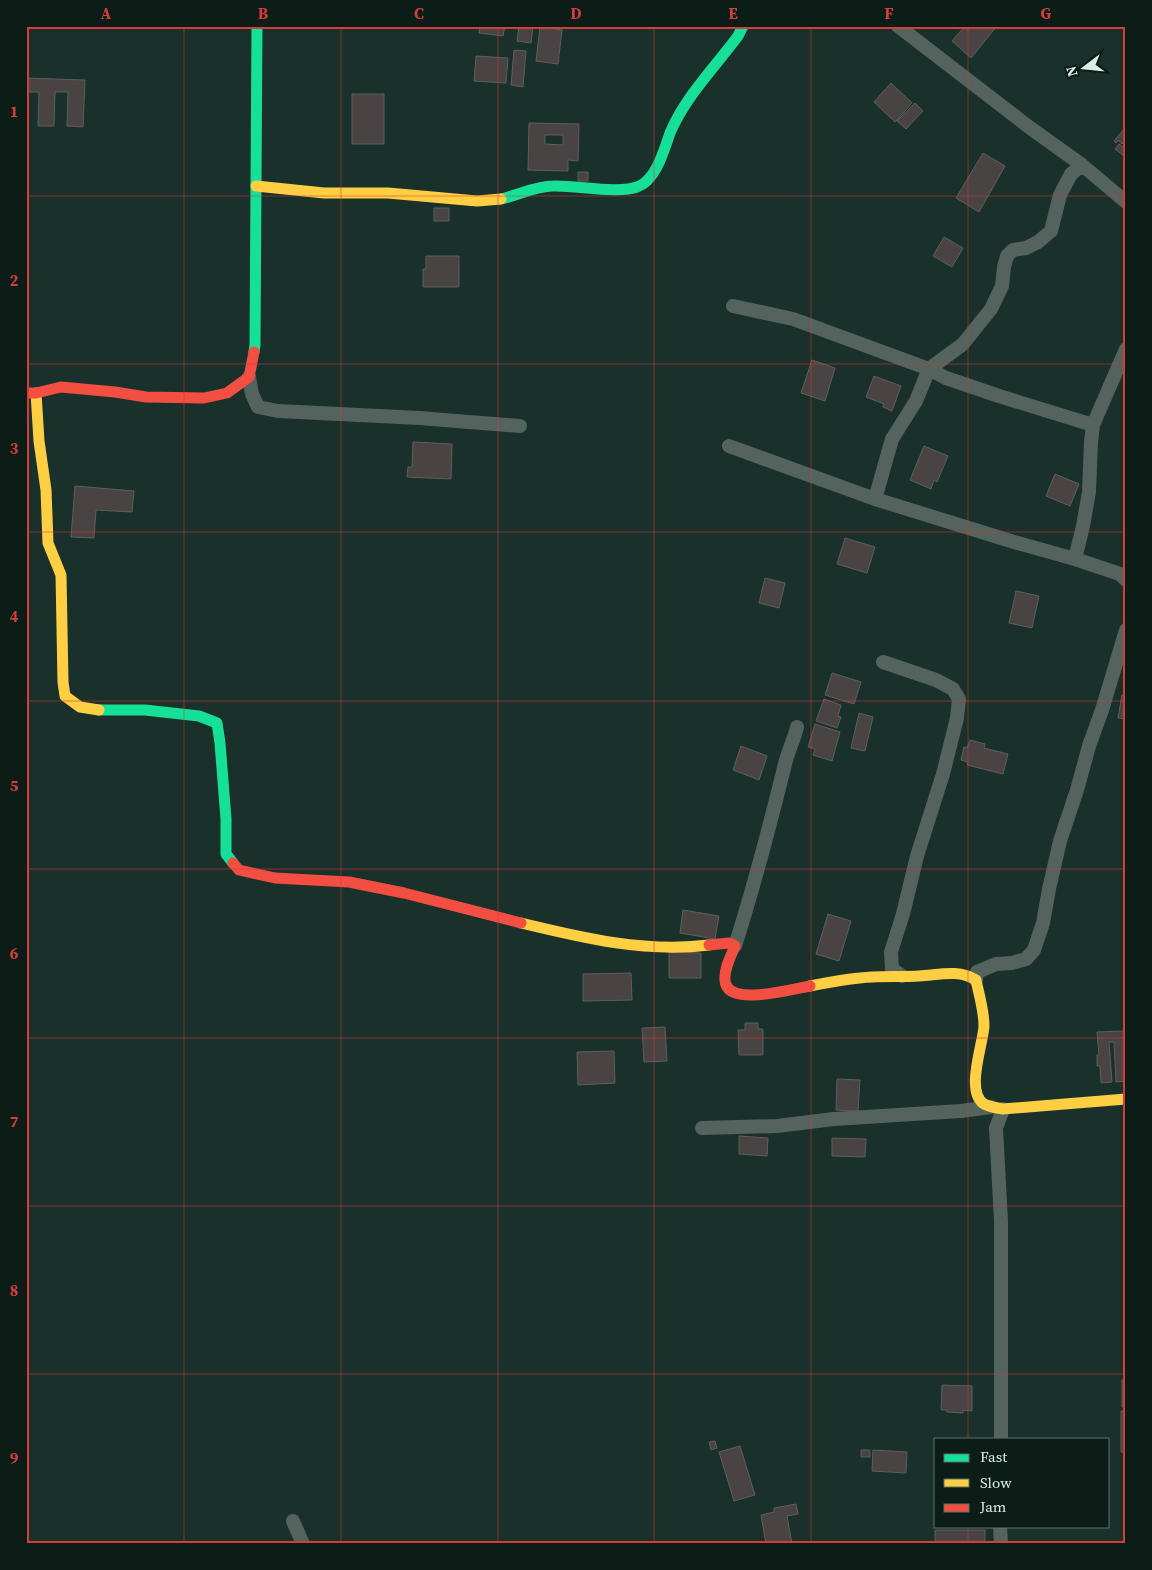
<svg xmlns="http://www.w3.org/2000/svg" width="1152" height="1570" font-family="'Source Serif 4',serif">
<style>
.building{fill:#4a4344;stroke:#5d5f5d;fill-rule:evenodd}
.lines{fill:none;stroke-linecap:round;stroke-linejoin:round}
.street{stroke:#55635e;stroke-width:14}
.fast{stroke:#16e098;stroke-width:11}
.slow{stroke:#ffcf43;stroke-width:11}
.jam{stroke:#f24e42;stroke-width:11}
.grid{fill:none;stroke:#d63c3b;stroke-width:1;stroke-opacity:0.55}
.neatline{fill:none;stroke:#d63c3b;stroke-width:2}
.grid-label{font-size:16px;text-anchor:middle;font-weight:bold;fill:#d63c3b}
</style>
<rect width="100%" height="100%" fill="#1a302a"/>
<path class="building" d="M480 26H505L503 36 479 33Z
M519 26H533L531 43 517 41Z
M965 26H997L971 58 952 41Z
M540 27 562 30 558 64 536 61Z
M514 50 526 51 523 87 511 85Z
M476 56 508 58 506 83 474 81Z
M26 78 85 80 83 127 67 126 68 92H55L54 126H38L39 92H27L26 125Z
M891 83 912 103 895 122 874 102Z
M352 94H384V144H352Z
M915 103 923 111 906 129 897 121Z
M529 123 579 124 578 161 568 160V171L528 170ZM545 135H563V145L545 144Z
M1124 129 1126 130V139L1122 144 1118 140 1116 143 1114 141Z
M1119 144 1126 149 1124 156 1115 149Z
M983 153 1005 166 979 212 956 198Z
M578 172H588V181H578Z
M434 208H449V221H434Z
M944 237 963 248 952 267 933 256Z
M426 256H459V287H423V269H426Z
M812 360 835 368 825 401 801 393Z
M874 376 901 386 892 411 883 407 884 404 866 397Z
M413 442 452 444 451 479 407 477 408 467H412Z
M924 446 948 456 937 482 934 480 931 489 910 480Z
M1055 474 1079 484 1070 506 1046 496Z
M75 486 134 491 132 512 96 510 94 538 71 537Z
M845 538 875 547 867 573 837 564Z
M765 578 785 583 779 608 759 603Z
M1016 591 1039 596 1032 628 1009 623Z
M832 673 861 682 854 704 825 695Z
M1122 695H1126V719L1118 718Z
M824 699 841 705 838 716 841 717 837 728 816 721Z
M859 713 873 717 865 751 851 748Z
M815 724 840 732 832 761 813 755 815 749 808 747Z
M970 740 985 744 984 748 1008 754 1003 774 967 765 968 762 961 760 964 747 967 748Z
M741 746 767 756 759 780 733 770Z
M683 910 719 916 715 939 680 933Z
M828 914 851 921 839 961 816 954Z
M669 952 701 953V978H669Z
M631 973 632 1000 583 1001V974Z
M745 1023H758V1029H763V1055H739L738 1030H745Z
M665 1027 667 1061 644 1062 642 1028Z
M1124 1031 1126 1081 1116 1082 1114 1042H1109L1112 1082 1101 1083 1100 1066H1097V1055H1099L1097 1032Z
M614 1051 615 1083 578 1085 577 1052Z
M837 1079 860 1080 858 1111 836 1110Z
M739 1136 768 1138 767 1156 739 1154Z
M832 1138 866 1139 865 1157 832 1156Z
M1122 1380H1126V1407H1122Z
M942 1385 972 1386V1411L963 1410V1413L947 1412V1410H941Z
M1121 1411H1126V1452H1121Z
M715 1441 717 1448 711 1450 709 1442Z
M740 1446 755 1495 734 1501 719 1452Z
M861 1450H870V1457H861Z
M873 1450 907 1452 906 1473 872 1471Z
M796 1504 798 1514 787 1516 792 1544H766L761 1515 774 1512V1508Z
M935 1530H985V1544H935Z"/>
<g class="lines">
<path class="street" d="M898 26 1029 127 1082 165 1126 202
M733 306 793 319 929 369 946 378 999 396 1093 425
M249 377 252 394 258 407 278 411 419 418 520 426
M729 446 875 499 1014 542 1075 559 1120 574 1126 580
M875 499 892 439 916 401 929 369 963 344 991 309 1002 286 1004 267 1007 256 1013 250 1026 248 1038 242 1051 231 1060 195 1071 174 1082 165
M1075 559 1083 526 1089 492 1091 442 1093 425 1126 349
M883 662 936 680 953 689 959 699 957 718 943 774 917 856 903 914 891 952 892 969 902 976
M735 946C754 886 770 825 785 764 788 751 794 740 797 727
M976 980 977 972 996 964 1012 963 1026 959 1034 950 1043 923 1049 889 1060 841 1077 790 1089 746 1102 710 1126 630
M702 1128 777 1126 834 1119 961 1111 991 1107
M1001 1439V1221L996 1128 1003 1109
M293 1521 303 1544
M1000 1526 1001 1544"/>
<path class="fast" d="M501 199C519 195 535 186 553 186 575 185 618 194 637 187 656 181 664 150 670 133 685 97 715 67 738 36L743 26
M254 352 255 345 257 26
M99 710H145L199 716 217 723 220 743 226 819V854L233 863"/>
<path class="slow" d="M256 186 324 193H388L477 201 501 199
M36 393 39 441 46 490 48 543 61 575 63 682 65 696 80 707 99 710
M521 923C583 938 645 953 709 945
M810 986C830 982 851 978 872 977 887 976 903 977 919 976 939 975 958 969 976 980 979 995 984 1010 984 1026 983 1045 965 1091 984 1104 990 1107 997 1108 1003 1109L1126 1099"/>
<path class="jam" d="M26 393H36L61 387 115 392 146 397 204 398 227 393 249 377 254 352
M233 863 239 870 275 878 349 882 404 893 521 923
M709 945 729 943 735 946C731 956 724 968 725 980 726 1008 793 989 810 986"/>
</g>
<path class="grid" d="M184 26V1544M341 26V1544M498 26V1544M654 26V1544M811 26V1544M968 26V1439M26 196H1126M26 364H1126M26 532H1126M26 701H1126M26 869H1126M26 1038H1126M26 1206H1126M26 1374H1126M968 1526V1544"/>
<rect width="1152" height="1570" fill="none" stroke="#0c1c17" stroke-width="55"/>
<rect x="934" y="1438" width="175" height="90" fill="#0c1c17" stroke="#5e706a"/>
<rect x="944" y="1454" width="25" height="8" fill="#16e098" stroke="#5e706a"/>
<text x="980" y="1462" font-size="15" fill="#d9eee6">Fast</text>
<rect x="944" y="1479" width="25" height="8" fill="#ffcf43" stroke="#5e706a"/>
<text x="980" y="1488" font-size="15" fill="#d9eee6">Slow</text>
<rect x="944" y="1504" width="25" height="8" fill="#f24e42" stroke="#5e706a"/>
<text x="980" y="1512" font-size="15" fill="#d9eee6">Jam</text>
<g transform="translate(1084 68) rotate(254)" stroke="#0c1c17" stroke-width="4" paint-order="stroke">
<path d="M0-4L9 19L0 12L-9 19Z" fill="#d9eee6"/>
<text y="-8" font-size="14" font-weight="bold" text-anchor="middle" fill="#d9eee6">N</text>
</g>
<rect x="28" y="28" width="1096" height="1514" class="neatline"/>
<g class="grid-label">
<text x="106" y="19">A</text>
<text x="263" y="19">B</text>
<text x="419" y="19">C</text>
<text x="576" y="19">D</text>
<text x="733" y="19">E</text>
<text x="889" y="19">F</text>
<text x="1046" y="19">G</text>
<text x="14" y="117">1</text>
<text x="14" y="286">2</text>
<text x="14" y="454">3</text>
<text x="14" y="622">4</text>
<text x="14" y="791">5</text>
<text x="14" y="959">6</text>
<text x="14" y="1127">7</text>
<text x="14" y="1296">8</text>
<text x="14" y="1464">9</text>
</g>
</svg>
